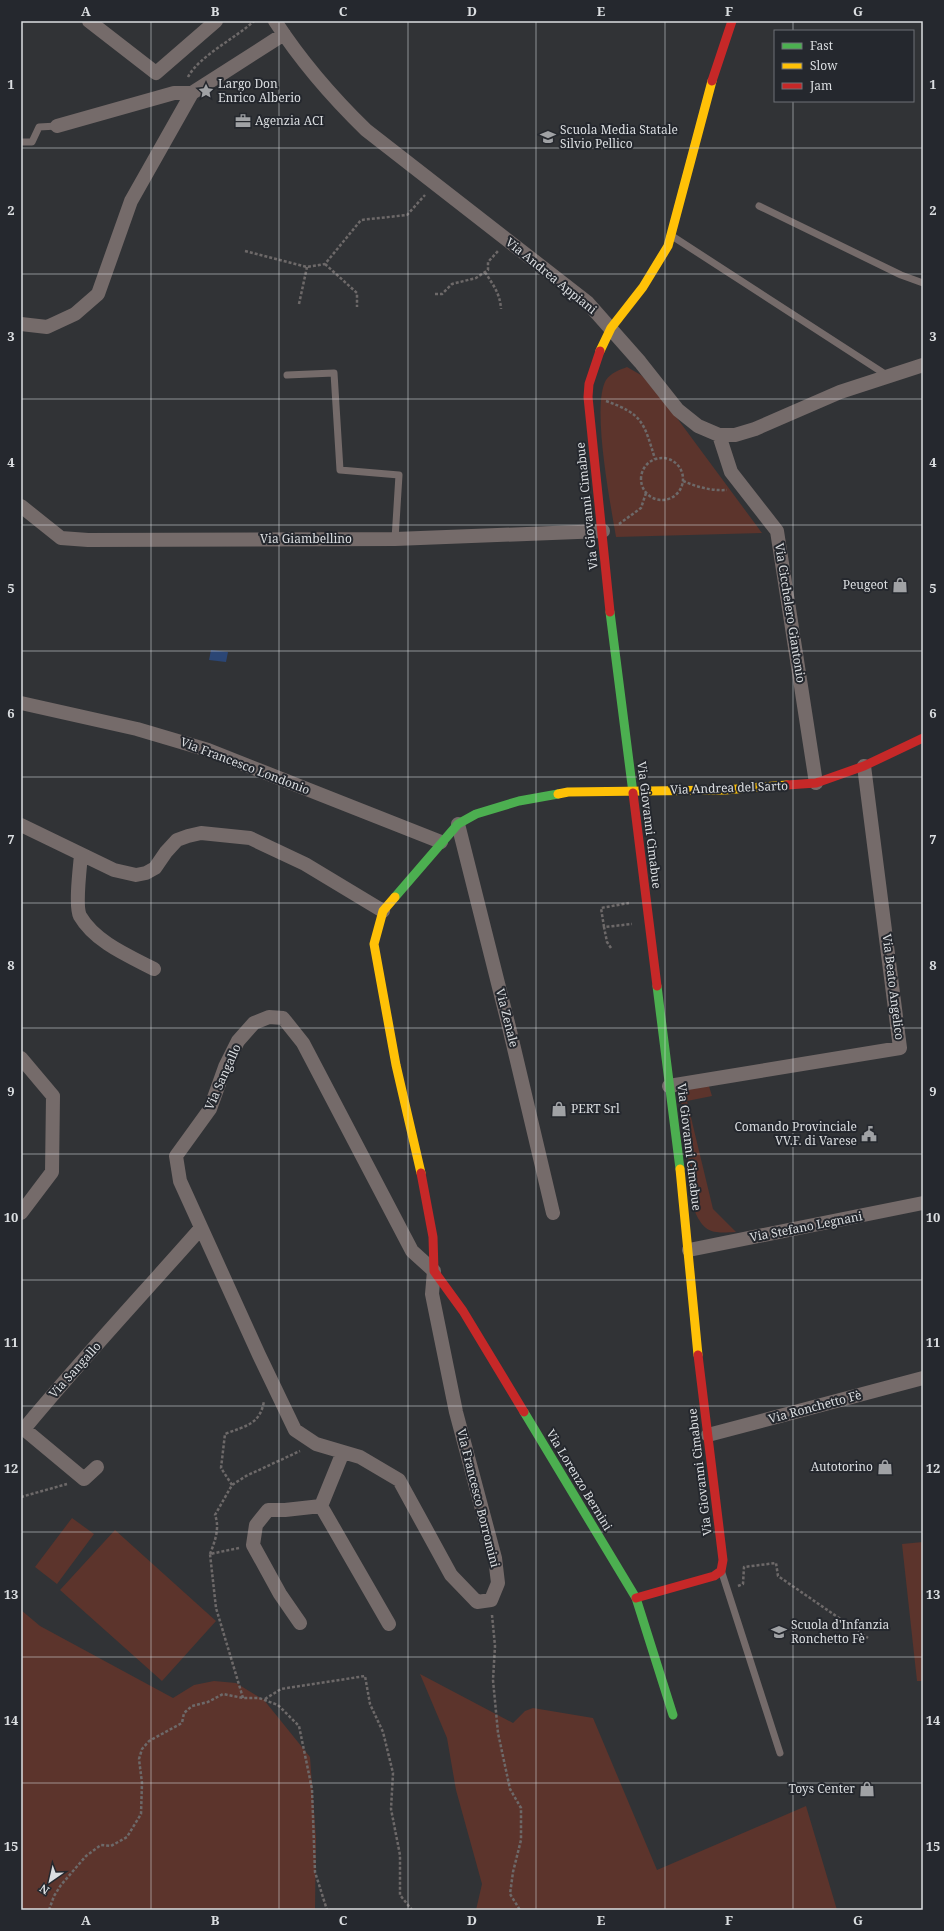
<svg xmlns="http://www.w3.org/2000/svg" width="944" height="1931" font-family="'Noto Serif',serif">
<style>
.green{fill:#5c342c}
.water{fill:#2b4675}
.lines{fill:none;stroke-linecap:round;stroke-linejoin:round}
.path{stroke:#6d6969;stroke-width:2.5;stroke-dasharray:3 2;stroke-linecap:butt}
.lane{stroke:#756b6a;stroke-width:7}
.street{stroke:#756b6a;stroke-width:14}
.fast{stroke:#4caf50;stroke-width:9}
.slow{stroke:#ffc107;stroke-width:9}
.jam{stroke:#c62828;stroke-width:9}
.grid{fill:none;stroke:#dbdee1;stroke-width:1;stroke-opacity:0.55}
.labels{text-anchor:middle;stroke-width:4;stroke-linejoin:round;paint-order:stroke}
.poi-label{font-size:12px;fill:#dbdee1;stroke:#25282e;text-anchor:start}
.street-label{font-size:12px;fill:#dbdee1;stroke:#25282e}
.neatline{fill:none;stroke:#dbdee1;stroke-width:1.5}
.grid-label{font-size:13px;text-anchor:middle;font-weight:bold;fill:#dbdee1}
</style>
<rect width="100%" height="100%" fill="#313336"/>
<path class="green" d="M627 367 641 375 654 387 762 533 616 537C611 506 591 406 606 380 611 373 619 370 627 367Z
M708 1083 712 1096 687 1101 713 1209 736 1232C713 1233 705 1234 695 1212L680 1093 682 1088Z
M72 1518 94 1534 57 1584 35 1567Z
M115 1530 216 1621 162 1681 60 1590Z
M923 1542V1681H917L902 1544Z
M21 1610 40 1626 173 1698 194 1685 214 1681 236 1683 264 1700 310 1757 316 1838 315 1910H21Z
M420 1674 513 1723 525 1711 533 1708 593 1718 657 1870 806 1806 837 1910H476L482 1884 456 1790 447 1738Z"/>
<path class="water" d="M211 650 228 652 226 662 209 660Z"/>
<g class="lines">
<path class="path" d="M188 77C199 56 236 38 254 21
M245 251 307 267 325 264 361 220 407 215 425 195
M325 264 357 293V307
M485 272C493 285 500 293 501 309
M435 294H442L452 284 476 278 488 270V262L498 251
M299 304 307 267
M606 401C643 414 644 423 655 459
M641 479a21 21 0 1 1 42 0a21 21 0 1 1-42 0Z
M683 481C697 487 711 491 727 490
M619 524 641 508 646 493
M604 927 601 908 629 903
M611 948 607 942 604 927 632 924
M232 1485 221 1468 225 1434C245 1426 260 1425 264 1401
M21 1497 67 1484
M239 1548 210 1554 216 1608 243 1698
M210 1554C215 1541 220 1528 215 1515L232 1485 246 1476 300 1451
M738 1586 743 1584 744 1567 776 1563 778 1576 868 1638
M492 1615 495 1646 493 1680 498 1733 510 1789 521 1808V1840L513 1872 510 1894 520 1910
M265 1699 281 1689 365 1676 370 1704 383 1732 393 1773 391 1809 400 1855V1895L412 1910
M49 1910 54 1896 61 1885 86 1856 101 1845 111 1846 127 1837 141 1814 142 1783 139 1759 142 1749 149 1741 182 1723 184 1713 192 1706 208 1702 223 1694 243 1698H259L278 1705 299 1726 312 1789 315 1872 327 1910"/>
<path class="lane" d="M21 142H32L39 127 57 126
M759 206 901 275 923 283
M672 236 888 376
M287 375 334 373 340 470 399 475 395 539
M722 1573 780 1753"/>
<path class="street" d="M89 21 156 73 216 21
M275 21C301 61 332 97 366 130L587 302 640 362 678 410 698 426 719 435H735L755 429 840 392 923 365
M57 126 174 93H192
M21 324 47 327 75 314 98 294 131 201 192 93 284 34
M719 435 731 472 777 531 816 783
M21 506 61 538 88 540 395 539 603 531
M21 703 137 729 208 750 441 842
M458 824 509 1027 553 1213
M21 825 114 870 136 875 146 873 155 868 166 852 177 840 188 836 201 833 250 838 305 864 383 911
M81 855C80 867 75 906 80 916 95 942 129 956 154 969
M269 1017 283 1018 303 1043 412 1251 434 1271 432 1294 456 1412 495 1558 498 1583 491 1600 477 1602 451 1575 399 1480 360 1457 316 1444 295 1430 259 1355 180 1181 176 1156 210 1109 225 1067 238 1041 254 1023Z
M21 1058 53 1096 52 1172 21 1213
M669 1086 900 1048 864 766
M689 1250 923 1203
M708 1435 923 1378
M343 1452 321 1506 389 1624
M97 1467 84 1479 24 1429C81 1360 142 1295 201 1228
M300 1623 280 1594 253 1545 256 1525 268 1510H285L321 1506"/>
<path class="fast" d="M610 612 633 793
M395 897 458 824 476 814 519 801 558 794
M657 986 680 1169
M524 1412 636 1598 673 1715"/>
<path class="slow" d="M600 351 611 328 643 287 668 246 712 81
M558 794 568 792 725 790 787 785
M395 897 383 911 374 944 396 1065 421 1173
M680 1169 698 1355"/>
<path class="jam" d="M712 81 732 21
M600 351 589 384 588 397 610 612
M787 785 816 783 864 766 923 738
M633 793 657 986
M421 1173 433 1237 434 1271 463 1311 524 1412
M636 1598 714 1576 721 1571 723 1560 698 1355"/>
</g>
<path class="grid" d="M151 21V1910M279 21V1910M408 21V1910M536 21V1910M665 21V1910M793 21V31M793 101V1910M21 148H923M21 274H923M21 399H923M21 525H923M21 651H923M21 777H923M21 903H923M21 1028H923M21 1154H923M21 1280H923M21 1406H923M21 1532H923M21 1657H923M21 1783H923"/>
<defs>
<symbol id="sight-bare" viewBox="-9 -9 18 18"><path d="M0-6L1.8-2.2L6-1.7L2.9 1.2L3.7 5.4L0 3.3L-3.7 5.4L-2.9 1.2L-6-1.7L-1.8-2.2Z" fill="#a0a2a5" stroke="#25282e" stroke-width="2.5" paint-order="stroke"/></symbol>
<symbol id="office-bare" viewBox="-9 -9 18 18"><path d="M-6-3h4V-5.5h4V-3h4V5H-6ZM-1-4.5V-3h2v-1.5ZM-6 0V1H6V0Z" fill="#a0a2a5" stroke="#25282e" stroke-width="2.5" paint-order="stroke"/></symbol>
<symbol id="school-bare" viewBox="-9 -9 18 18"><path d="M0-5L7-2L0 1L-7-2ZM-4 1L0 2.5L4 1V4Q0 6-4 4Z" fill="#a0a2a5" stroke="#25282e" stroke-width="2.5" paint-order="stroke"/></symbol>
<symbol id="shop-bare" viewBox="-9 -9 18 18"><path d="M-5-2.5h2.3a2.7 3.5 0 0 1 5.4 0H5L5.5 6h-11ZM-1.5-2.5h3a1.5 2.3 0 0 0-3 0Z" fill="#a0a2a5" stroke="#25282e" stroke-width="2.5" paint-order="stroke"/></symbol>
<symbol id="civic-bare" viewBox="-9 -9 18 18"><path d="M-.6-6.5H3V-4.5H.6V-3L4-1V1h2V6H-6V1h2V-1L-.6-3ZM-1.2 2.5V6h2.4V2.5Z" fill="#a0a2a5" stroke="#25282e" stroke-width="2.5" paint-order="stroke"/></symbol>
</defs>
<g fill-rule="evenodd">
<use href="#sight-bare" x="195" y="80" width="22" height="22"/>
<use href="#office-bare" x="232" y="110" width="22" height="22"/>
<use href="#school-bare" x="537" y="126" width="22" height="22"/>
<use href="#shop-bare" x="889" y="574" width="22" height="22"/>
<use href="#shop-bare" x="548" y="1098" width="22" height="22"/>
<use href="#civic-bare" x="858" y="1123" width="22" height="22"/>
<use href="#shop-bare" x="874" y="1456" width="22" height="22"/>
<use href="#school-bare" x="768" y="1621" width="22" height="22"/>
<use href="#shop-bare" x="856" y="1778" width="22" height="22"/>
</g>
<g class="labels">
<g class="poi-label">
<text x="218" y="88">Largo Don<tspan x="218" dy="14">Enrico Alberio</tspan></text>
<text x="255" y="125">Agenzia ACI</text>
<text x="560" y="134">Scuola Media Statale<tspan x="560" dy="14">Silvio Pellico</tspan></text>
<text x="888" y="589" text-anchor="end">Peugeot</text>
<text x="571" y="1113">PERT Srl</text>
<text x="857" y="1131" text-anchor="end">Comando Provinciale<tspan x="857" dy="14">VV.F. di Varese</tspan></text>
<text x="873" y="1471" text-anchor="end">Autotorino</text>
<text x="791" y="1629">Scuola d'Infanzia<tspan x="791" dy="14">Ronchetto Fè</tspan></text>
<text x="855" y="1793" text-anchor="end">Toys Center</text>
</g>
<g class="street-label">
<text transform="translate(551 276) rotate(39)" y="4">Via Andrea Appiani</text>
<text transform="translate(587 506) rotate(-96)" y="4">Via Giovanni Cimabue</text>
<text x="306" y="543">Via Giambellino</text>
<text transform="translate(790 613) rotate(81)" y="4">Via Cicchelero Giantonio</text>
<text transform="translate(245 766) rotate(21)" y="4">Via Francesco Londonio</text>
<text transform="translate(729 788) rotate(-2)" y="4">Via Andrea del Sarto</text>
<text transform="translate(649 825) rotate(83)" y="4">Via Giovanni Cimabue</text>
<text transform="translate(893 987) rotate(83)" y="4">Via Beato Angelico</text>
<text transform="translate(507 1018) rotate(76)" y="4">Via Zenale</text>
<text transform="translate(223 1077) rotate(-66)" y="4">Via Sangallo</text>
<text transform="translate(689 1147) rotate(83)" y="4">Via Giovanni Cimabue</text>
<text transform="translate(806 1227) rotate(-11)" y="4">Via Stefano Legnani</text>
<text transform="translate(75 1370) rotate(-48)" y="4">Via Sangallo</text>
<text transform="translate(815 1407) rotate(-15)" y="4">Via Ronchetto Fè</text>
<text transform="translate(700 1472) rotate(-97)" y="4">Via Giovanni Cimabue</text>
<text transform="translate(579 1480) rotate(59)" y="4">Via Lorenzo Bernini</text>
<text transform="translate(478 1498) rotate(76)" y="4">Via Francesco Borromini</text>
</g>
</g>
<rect width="944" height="1931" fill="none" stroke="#25282e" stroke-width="44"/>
<rect x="774" y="30" width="140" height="72" fill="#25282e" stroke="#6e7176"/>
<rect x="782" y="43" width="20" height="6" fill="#4caf50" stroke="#6e7176"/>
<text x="810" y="50" font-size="12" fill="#dbdee1">Fast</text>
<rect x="782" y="63" width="20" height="6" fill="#ffc107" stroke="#6e7176"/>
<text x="810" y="70" font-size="12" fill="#dbdee1">Slow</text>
<rect x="782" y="83" width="20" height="6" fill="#c62828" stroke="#6e7176"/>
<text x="810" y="90" font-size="12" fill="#dbdee1">Jam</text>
<g transform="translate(50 1881) rotate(214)" stroke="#25282e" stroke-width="3" paint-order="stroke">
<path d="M0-3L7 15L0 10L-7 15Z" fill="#dbdee1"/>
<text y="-6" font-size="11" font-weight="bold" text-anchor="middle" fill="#dbdee1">N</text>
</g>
<rect x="22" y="22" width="900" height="1887" class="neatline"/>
<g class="grid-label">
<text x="86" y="16">A</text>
<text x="215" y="16">B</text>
<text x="343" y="16">C</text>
<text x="472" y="16">D</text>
<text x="601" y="16">E</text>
<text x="729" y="16">F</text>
<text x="858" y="16">G</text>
<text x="11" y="89">1</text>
<text x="933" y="89">1</text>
<text x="11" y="215">2</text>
<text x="933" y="215">2</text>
<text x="11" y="341">3</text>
<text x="933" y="341">3</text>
<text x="11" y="467">4</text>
<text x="933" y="467">4</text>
<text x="11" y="593">5</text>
<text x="933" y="593">5</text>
<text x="11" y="718">6</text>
<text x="933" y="718">6</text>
<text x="11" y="844">7</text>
<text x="933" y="844">7</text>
<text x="11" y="970">8</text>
<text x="933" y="970">8</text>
<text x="11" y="1096">9</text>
<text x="933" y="1096">9</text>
<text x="11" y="1222">10</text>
<text x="933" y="1222">10</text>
<text x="11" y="1347">11</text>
<text x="933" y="1347">11</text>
<text x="11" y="1473">12</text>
<text x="933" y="1473">12</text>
<text x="11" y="1599">13</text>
<text x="933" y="1599">13</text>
<text x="11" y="1725">14</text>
<text x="933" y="1725">14</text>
<text x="11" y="1851">15</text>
<text x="933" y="1851">15</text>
<text x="86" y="1925">A</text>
<text x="215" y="1925">B</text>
<text x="343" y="1925">C</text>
<text x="472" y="1925">D</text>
<text x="601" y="1925">E</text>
<text x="729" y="1925">F</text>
<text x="858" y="1925">G</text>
</g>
</svg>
